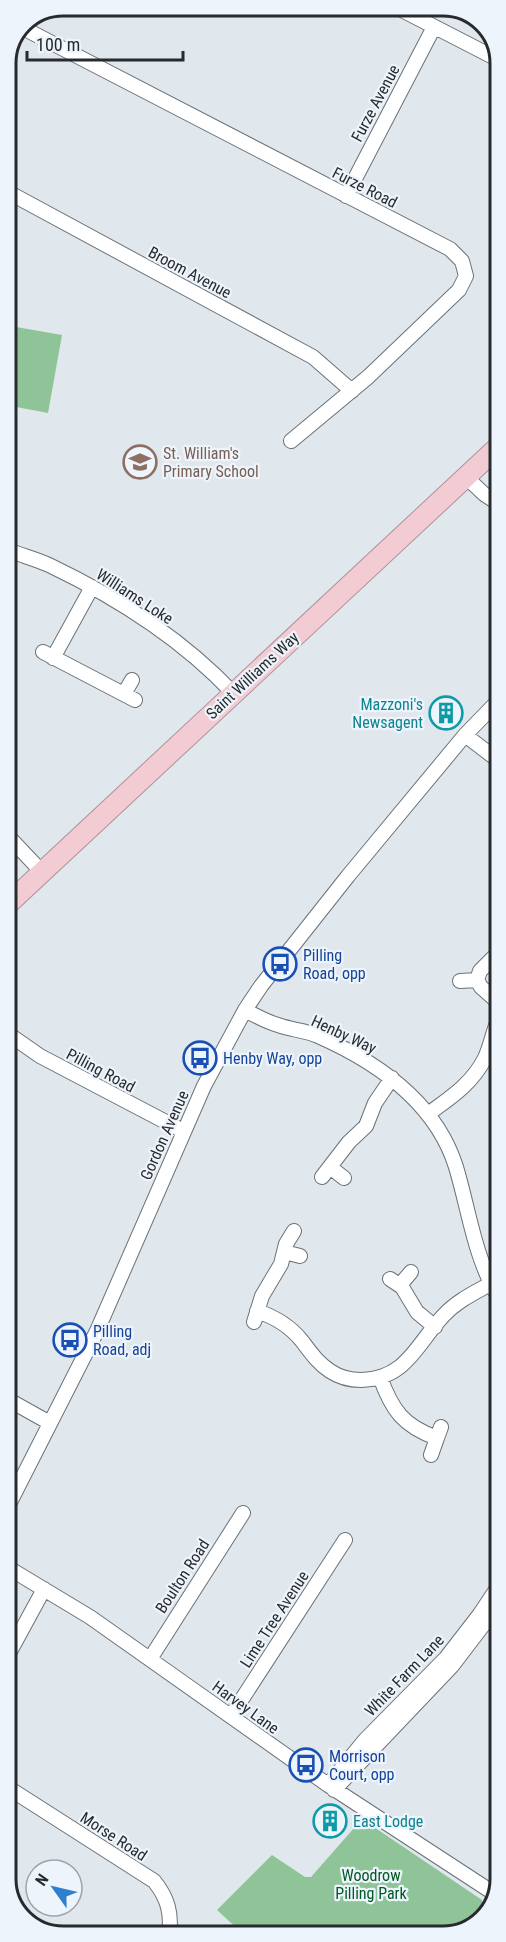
<svg xmlns="http://www.w3.org/2000/svg" width="506" height="1942" font-family="'Roboto Condensed',sans-serif">
<style>
.green{fill:#8ec498}
.lines{fill:none;stroke-linecap:round;stroke-linejoin:round}
.minor-casing{stroke:#6b7277;stroke-width:16}
.highway-casing{stroke:#ac9399;stroke-width:22}
.minor{stroke:#fff;stroke-width:14}
.highway{stroke:#f3cbd3;stroke-width:20}
.labels{text-anchor:middle;stroke-width:4.5;stroke-linejoin:round;paint-order:stroke}
.street-label{font-size:16px;fill:#282b2d;stroke:#edf4fb}
.education-label{font-size:16px;fill:#785e54;stroke:#edf4fb;text-anchor:start}
.culture-label{font-size:16px;fill:#0d838f;stroke:#edf4fb;text-anchor:end}
.transit-label{font-size:16px;fill:#164399;stroke:#edf4fb;text-anchor:start}
.park-label{font-size:16px;fill:#005924;stroke:#edf4fb}
.rim{fill:none;stroke:#282b2d;stroke-width:3}
</style>
<rect width="100%" height="100%" fill="#e0e7ed"/>
<path class="green" d="M16 327 62 335 48 413 6 405V381Z
M362 1819 482 1900V1917L454 1935H244L217 1910 272 1855 305 1877H311Z"/>
<g class="lines">
<defs>
<path id="minor" d="M394 6 499 60
M21 27 450 249 462 261 466 276 459 290 368 377 291 441
M6 191 313 357 352 391
M346 196 434 27
M466 477 484 494 499 504
M6 549C20 555 36 559 49 565 116 597 182 639 233 693
M43 652 135 700
M53 658 92 587
M124 694 132 680
M465 735 499 761
M7 835 42 872
M499 952 480 971 477 980 481 987 499 1003
M460 981 477 980
M245 1010C256 1016 267 1022 278 1025 291 1030 305 1030 318 1036 377 1062 436 1103 456 1167 470 1214 474 1257 500 1300
M7 1033 40 1056 183 1131
M428 1114C450 1098 472 1084 485 1058 491 1045 493 1031 499 1018
M330 1167 344 1178
M322 1177 349 1142 366 1126 375 1103 392 1078
M284 1252 300 1256
M390 1279 402 1287 417 1312 435 1327
M400 1285 411 1272
M257 1311C275 1317 290 1326 302 1341 311 1353 318 1363 330 1371 339 1377 351 1380 361 1380 407 1379 417 1343 444 1315 457 1301 474 1293 490 1284
M254 1322 262 1296 281 1264 286 1244 294 1231
M380 1377C392 1410 403 1426 437 1438L441 1427
M7 1399 50 1423
M431 1455 437 1438
M7 1508 97 1331 204 1086 245 1010 261 986 348 876 465 735 499 700
M7 1567 90 1617 328 1785 495 1894
M7 1657 44 1589
M150 1659 243 1513
M231 1716 345 1540
M328 1785 365 1740 446 1658 480 1614 500 1584
M7 1787 154 1881C168 1898 172 1914 169 1935
M334 1790 452 1666 494 1611"/>
<path id="highway" d="M7 905 499 446"/>
</defs>
<use href="#minor" class="minor-casing"/>
<use href="#highway" class="highway-casing"/>
<use href="#minor" class="minor"/>
<use href="#highway" class="highway"/>
</g>
<defs>
<symbol id="school-ring" viewBox="-11 -11 22 22"><circle r="9.5" fill="#edf4fb" stroke="#8d6e63" stroke-width="1.5"/><path d="M0-5L7-2L0 1L-7-2ZM-4 1L0 2.5L4 1V4Q0 6-4 4Z" fill="#8d6e63"/></symbol>
<symbol id="building-ring" viewBox="-11 -11 22 22"><circle r="9.5" fill="#edf4fb" stroke="#0f9aa8" stroke-width="1.5"/><path d="M-4-6H4V6H1V3H-1V6H-4ZM-2.5-4.3h1.7v1.8h-1.7ZM.8-4.3h1.7v1.8H.8ZM-2.5-1h1.7V.8h-1.7ZM.8-1h1.7V.8H.8Z" fill="#0f9aa8"/></symbol>
<symbol id="bus-ring" viewBox="-11 -11 22 22"><circle r="9.5" fill="#edf4fb" stroke="#1a4fb4" stroke-width="1.5"/><path d="M-5-6H5V4H4V6H2V4H-2V6H-4V4H-5ZM-3.5-4V0h7V-4ZM-3.5 1.2v1.5H-2V1.2ZM2 1.2v1.5H3.5V1.2Z" fill="#1a4fb4"/></symbol>
</defs>
<g fill-rule="evenodd">
<use href="#school-ring" x="121" y="443" width="38" height="38"/>
<use href="#building-ring" x="427" y="694" width="38" height="38"/>
<use href="#bus-ring" x="261" y="945" width="38" height="38"/>
<use href="#bus-ring" x="181" y="1039" width="38" height="38"/>
<use href="#bus-ring" x="51" y="1321" width="38" height="38"/>
<use href="#bus-ring" x="287" y="1746" width="38" height="38"/>
<use href="#building-ring" x="311" y="1802" width="38" height="38"/>
</g>
<g class="labels">
<g class="street-label">
<text transform="translate(375 103) rotate(-62)" y="6">Furze Avenue</text>
<text transform="translate(365 187) rotate(27)" y="6">Furze Road</text>
<text transform="translate(190 272) rotate(28)" y="6">Broom Avenue</text>
<text transform="translate(135 596) rotate(33)" y="6">Williams Loke</text>
<text transform="translate(252 675) rotate(-43)" y="6">Saint Williams Way</text>
<text transform="translate(344 1034) rotate(25)" y="6">Henby Way</text>
<text transform="translate(101 1070) rotate(28)" y="6">Pilling Road</text>
<text transform="translate(164 1135) rotate(-66)" y="6">Gordon Avenue</text>
<text transform="translate(182 1576) rotate(-57)" y="6">Boulton Road</text>
<text transform="translate(274 1619) rotate(-57)" y="6">Lime Tree Avenue</text>
<text transform="translate(404 1675) rotate(-46)" y="6">White Farm Lane</text>
<text transform="translate(246 1707) rotate(36)" y="6">Harvey Lane</text>
<text transform="translate(114 1836) rotate(33)" y="6">Morse Road</text>
</g>
<g class="education-label">
<text x="163" y="459">St. William's<tspan x="163" dy="18">Primary School</tspan></text>
</g>
<g class="culture-label">
<text x="423" y="710">Mazzoni's<tspan x="423" dy="18">Newsagent</tspan></text>
<text x="353" y="1827" text-anchor="start">East Lodge</text>
</g>
<g class="transit-label">
<text x="303" y="961">Pilling<tspan x="303" dy="18">Road, opp</tspan></text>
<text x="223" y="1064">Henby Way, opp</text>
<text x="93" y="1337">Pilling<tspan x="93" dy="18">Road, adj</tspan></text>
<text x="329" y="1762">Morrison<tspan x="329" dy="18">Court, opp</tspan></text>
</g>
<g class="park-label">
<text x="371" y="1881">Woodrow<tspan x="371" dy="18">Pilling Park</tspan></text>
</g>
</g>
<path d="M0 0H506V1942H0ZM63 16H443A47 47 0 0 1 490 63V1879A47 47 0 0 1 443 1926H63A47 47 0 0 1 16 1879V63A47 47 0 0 1 63 16Z" fill="#edf4fb" fill-rule="evenodd"/>
<path class="rim" d="M63 16H443A47 47 0 0 1 490 63V1879A47 47 0 0 1 443 1926H63A47 47 0 0 1 16 1879V63A47 47 0 0 1 63 16Z"/>
<g transform="translate(54 1888) rotate(304)"><circle r="28" fill="#edf4fb" stroke="#9ea4a9" stroke-width="1.5"/>
<path d="M0-4.5L10 22L0 15L-10 22Z" fill="#2e80cf"/>
<text y="-9" font-size="16" font-weight="bold" text-anchor="middle" fill="#282b2d">N</text>
</g>
<path d="M27 51v9h156v-9" fill="none" stroke="#282b2d" stroke-width="3"/>
<text x="36" y="51" font-size="18" fill="#282b2d" stroke="#edf4fb" stroke-width="4.5" paint-order="stroke">100 m</text>
</svg>
